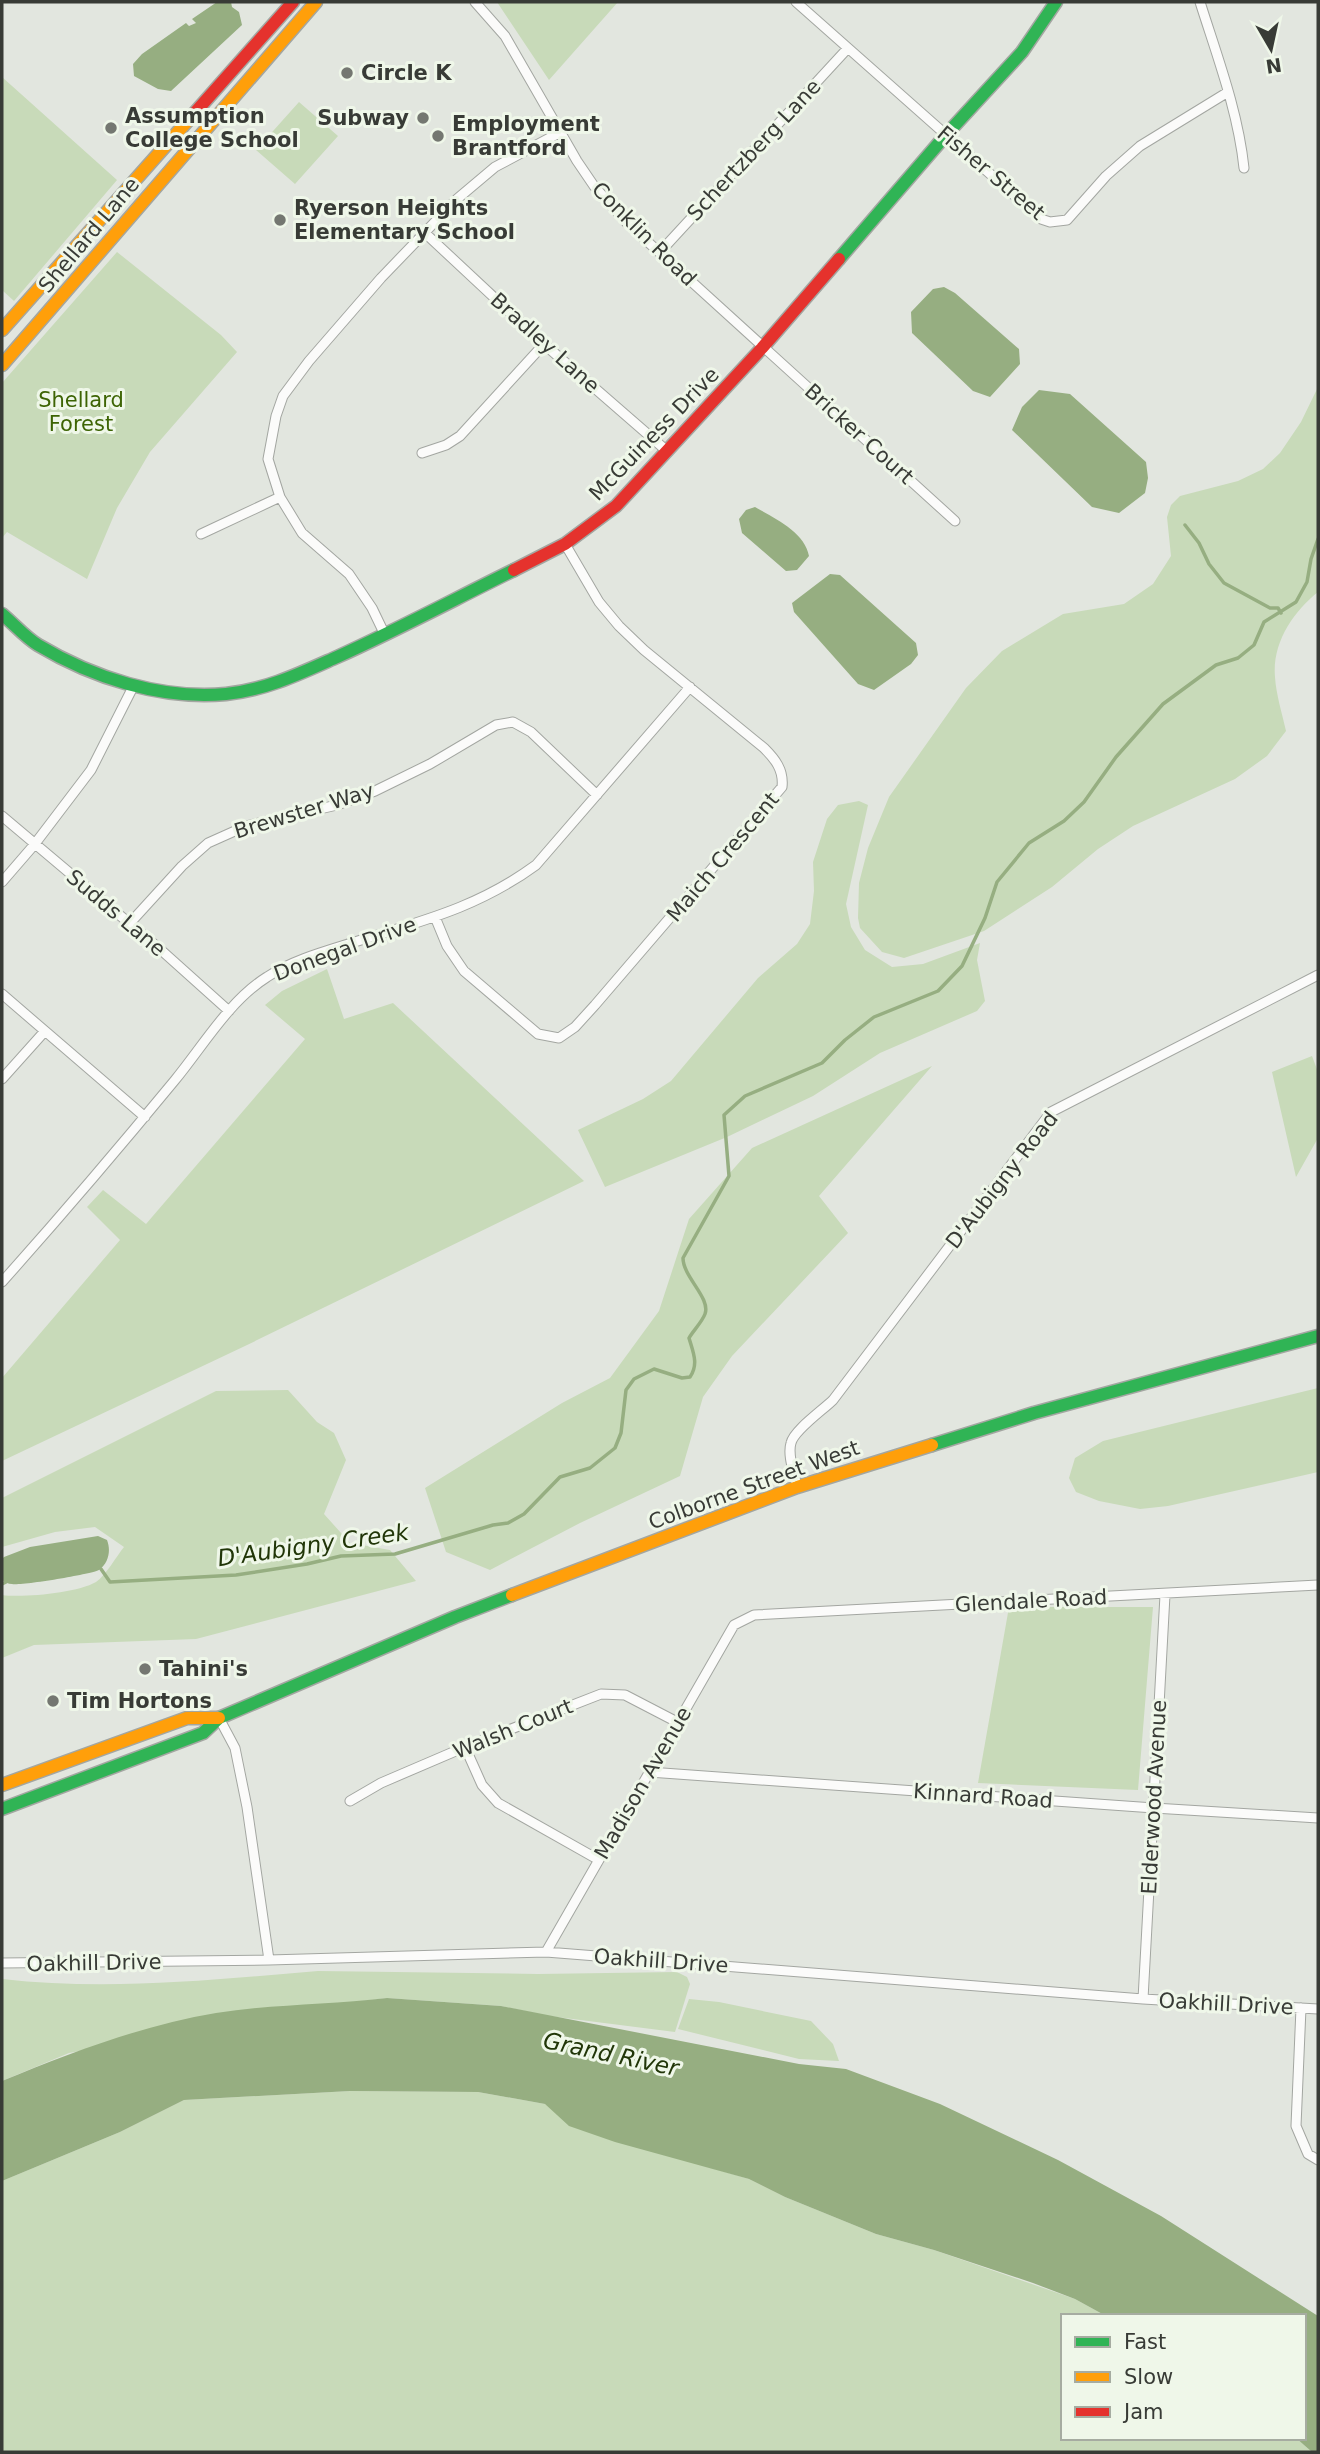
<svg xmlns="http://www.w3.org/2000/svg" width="1320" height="2454" font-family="'DejaVu Sans',sans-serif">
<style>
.green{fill:#c8dab9}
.water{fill:#96ae81}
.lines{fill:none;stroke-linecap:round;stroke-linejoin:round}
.stream{stroke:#96ae81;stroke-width:3.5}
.street-casing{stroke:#a3a6a1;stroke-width:11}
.fast-casing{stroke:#a3a6a1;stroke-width:15}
.slow-casing{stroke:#a3a6a1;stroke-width:15}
.jam-casing{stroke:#a3a6a1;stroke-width:15}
.street{stroke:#fbfbfa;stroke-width:9}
.fast{stroke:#30b455;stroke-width:12}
.slow{stroke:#ff9f0a;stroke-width:12}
.jam{stroke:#e5322d;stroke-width:12}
.poi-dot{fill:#747771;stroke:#eff7e9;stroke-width:2.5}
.labels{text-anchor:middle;stroke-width:6;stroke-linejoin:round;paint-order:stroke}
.poi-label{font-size:21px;font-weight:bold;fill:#383b36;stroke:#eff7e9;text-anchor:start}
.street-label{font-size:21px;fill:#383b36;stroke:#eff7e9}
.park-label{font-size:21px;fill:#3d6404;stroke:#eff7e9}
.water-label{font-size:23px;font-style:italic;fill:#213608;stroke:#eff7e9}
</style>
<rect width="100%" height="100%" fill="#e2e6df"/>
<path class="green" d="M497 2H618L549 80Z
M2 77 117 180 14 301 2 290Z
M299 102 338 136 295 184 256 150Z
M117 252 221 335 237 352 150 452 117 508 87 579 7 532 2 538V383Z
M1318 387V592C1293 612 1272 643 1275 677 1276 694 1282 713 1286 731L1267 756 1235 779 1133 826 1098 849 1052 887 984 931 904 958 882 952 860 928 858 918 859 883 868 848 889 797 966 688 1002 651 1063 614 1124 604 1153 584 1171 556 1167 517 1171 505 1180 496 1238 481 1263 469 1280 453 1301 422Z
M859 801 868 805 846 904 851 927 865 950 892 967 923 964 980 943 977 960 985 1001 977 1011 880 1053 813 1096 727 1137 605 1187 578 1130 643 1099 671 1081 758 978 797 944 810 924 814 891 813 862 827 819 838 805Z
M327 969 344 1019 393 1003 584 1181 245 1346 2 1461V1378L120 1240 87 1207 103 1190 146 1224 305 1039 265 1005 282 991Z
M1312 1056 1318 1072V1138L1296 1177 1272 1072Z
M932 1066 819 1196 848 1233 732 1356 703 1397 680 1476 580 1523 490 1570 446 1552 425 1488 562 1403 610 1378 659 1311 689 1219 752 1148Z
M1318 1388V1472L1168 1506 1140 1509 1099 1501 1076 1492 1069 1478 1075 1458 1103 1441Z
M288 1390 317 1422 334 1433 346 1460 324 1514 350 1543 390 1550 416 1581 196 1639 34 1645 2 1658V1595C23 1598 77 1593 96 1582 106 1575 116 1557 124 1547L95 1527 55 1532 2 1547V1498L216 1391Z
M1009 1607H1153L1138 1790 978 1783Z
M318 1971 538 1974 677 1972 687 1977 690 1984 675 2032 549 2016 501 2006 387 1998 347 2003 69 2053 2 2081V1979C107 1991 213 1980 318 1971Z
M689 1999 719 2002 811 2021 833 2044 839 2061 799 2059 678 2029Z
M350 2091 478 2092 545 2104 688 2161 749 2179 785 2197 876 2234 934 2250 1075 2299 1106 2316H1063V2438H1296L1312 2452H2V2181L120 2132 184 2100Z"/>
<path class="water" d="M217 2H231L232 7 239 12 242 25 171 91 158 89 134 76 133 64 142 54 186 23 189 26 196 23 192 19Z
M944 287 955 293 1019 349 1020 364 990 397 973 391 912 333 911 312 933 289Z
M1039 390 1070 394 1146 462 1148 478 1145 493 1119 513 1092 507 1012 430 1022 407Z
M755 507C774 518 805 532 809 556L797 570 786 571 742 533 739 519 746 510Z
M830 574 840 575 916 643 918 655 911 664 874 690 858 684 794 612 792 603Z
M98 1536 107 1540C111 1550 109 1563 99 1570 92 1574 21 1586 12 1584 8 1584 5 1582 2 1580V1559L4 1557 30 1547Z
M387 1998 501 2006 799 2064 846 2069 940 2104 1058 2160 1161 2216 1318 2316V2452H1312L1296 2438H1304V2316H1106L1075 2299 1033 2283 934 2250 876 2234 785 2197 749 2179 615 2142 569 2126 545 2104 478 2092 350 2091 184 2100 120 2132 2 2181V2081C70 2053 143 2025 216 2013 273 2004 330 2005 387 1998Z"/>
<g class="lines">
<path class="stream" d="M1185 525 1199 543 1209 564 1224 583 1270 608H1278L1281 613
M101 1569 110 1582 236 1575 307 1564 341 1556 395 1554 493 1525 508 1523 524 1514 560 1477 590 1468 615 1448 621 1433 626 1390 634 1379 654 1369 682 1378 690 1377C699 1364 693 1352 689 1338 693 1331 702 1322 705 1314 711 1298 683 1277 683 1258L729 1176 724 1115 745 1096 822 1063 845 1040 874 1017 938 991 962 966 985 918 997 882 1029 843 1064 821 1084 802 1116 757 1163 704 1216 665 1238 658 1254 645 1264 622 1296 602 1307 582 1311 559 1318 539
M2 1584 6 1582"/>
<defs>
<path id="street" d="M475 2 505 36 577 161 594 186 627 223 955 521
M796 2 1041 219 1050 222 1067 220 1106 176 1140 146 1228 92
M1200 2C1217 56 1238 111 1244 168
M425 233 544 344 667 451
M660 252 848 48
M422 453 446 445 460 436 544 344
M201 534 280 497
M385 635 372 608 349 574 302 533 280 497 268 459 276 416 283 396 309 361 381 278 457 199 495 167 559 133
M2 816 161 950 229 1011
M2 882 34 845 91 770 133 687
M435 917 447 946 464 971 538 1034 559 1038 575 1027 595 1005 782 787C784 770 775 759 764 748L644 650 619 626 599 602 565 544
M130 923 182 866 208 843 246 826 337 805 375 791 430 764 496 725 513 722 531 732 597 795
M2 994 145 1117
M2 1079 45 1031
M2 1282C61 1216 119 1148 175 1080 203 1046 229 1001 267 977 294 959 330 950 361 940 426 920 480 906 536 865L690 687
M797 1487C795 1475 787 1456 791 1443 794 1430 823 1410 833 1400L1051 1112 1318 975
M219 1718 235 1748 247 1807 269 1960
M465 1747 482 1785 498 1803 599 1860
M649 1772 1154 1808 1318 1818
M350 1801 381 1783 465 1747 601 1694 625 1695 677 1722
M546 1952 734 1625 754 1615 1318 1585
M2 1963 269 1960 546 1952 1143 1999 1318 2009
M1143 1999 1165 1595
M1301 2008 1296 2126 1308 2154 1318 2160"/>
<path id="fast" d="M839 259 945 136 1022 52 1056 2
M2 614C14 624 25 637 38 645 93 678 162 700 226 694 266 690 301 673 337 657 397 630 455 599 514 570
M932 1445 1034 1413 1318 1336
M2 1809 203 1733 219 1718 455 1617 512 1595"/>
<path id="slow" d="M2 330 192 116
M2 365 316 2
M512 1595 797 1487 932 1445
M2 1785 187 1718H219"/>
<path id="jam" d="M192 116 293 2
M514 570 565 544 616 506 762 348 839 259"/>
</defs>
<use href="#street" class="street-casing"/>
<use href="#fast" class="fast-casing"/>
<use href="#slow" class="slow-casing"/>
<use href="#jam" class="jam-casing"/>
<use href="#street" class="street"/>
<use href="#fast" class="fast"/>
<use href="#slow" class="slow"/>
<use href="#jam" class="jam"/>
</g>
<g class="poi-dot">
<circle cx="347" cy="73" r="7"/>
<circle cx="423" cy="118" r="7"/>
<circle cx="111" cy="128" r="7"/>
<circle cx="438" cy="136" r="7"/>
<circle cx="280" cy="220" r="7"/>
<circle cx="145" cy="1669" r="7"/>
<circle cx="53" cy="1701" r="7"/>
</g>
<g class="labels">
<g class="poi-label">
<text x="361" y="80">Circle K</text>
<text x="125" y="123">Assumption<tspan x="125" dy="24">College School</tspan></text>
<text x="409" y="125" text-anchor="end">Subway</text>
<text x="452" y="131">Employment<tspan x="452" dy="24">Brantford</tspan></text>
<text x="294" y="215">Ryerson Heights<tspan x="294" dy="24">Elementary School</tspan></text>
<text x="159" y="1676">Tahini's</text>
<text x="67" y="1708">Tim Hortons</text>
</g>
<g class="street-label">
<text transform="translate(754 150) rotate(-47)" y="7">Schertzberg Lane</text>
<text transform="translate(991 173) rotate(40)" y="7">Fisher Street</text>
<text transform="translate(644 234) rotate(45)" y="7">Conklin Road</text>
<text transform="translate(89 235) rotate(-50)" y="7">Shellard Lane</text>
<text transform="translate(545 343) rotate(42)" y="7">Bradley Lane</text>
<text transform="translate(654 434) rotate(-46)" y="7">McGuiness Drive</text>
<text transform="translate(859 434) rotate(42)" y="7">Bricker Court</text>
<text transform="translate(304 811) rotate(-17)" y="7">Brewster Way</text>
<text transform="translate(723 857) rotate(-50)" y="7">Maich Crescent</text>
<text transform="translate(116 913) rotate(40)" y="7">Sudds Lane</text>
<text transform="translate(345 949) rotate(-20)" y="7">Donegal Drive</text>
<text transform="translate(1002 1180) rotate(-52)" y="7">D'Aubigny Road</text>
<text transform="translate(754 1485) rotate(-20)" y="7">Colborne Street West</text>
<text transform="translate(1031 1601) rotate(-3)" y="7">Glendale Road</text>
<text transform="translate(513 1729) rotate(-22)" y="7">Walsh Court</text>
<text transform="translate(643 1783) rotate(-60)" y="7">Madison Avenue</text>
<text transform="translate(983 1796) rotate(4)" y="7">Kinnard Road</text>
<text transform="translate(1154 1797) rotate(-87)" y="7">Elderwood Avenue</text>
<text transform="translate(661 1961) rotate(4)" y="7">Oakhill Drive</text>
<text transform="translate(94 1963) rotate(-1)" y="7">Oakhill Drive</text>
<text transform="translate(1226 2004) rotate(3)" y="7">Oakhill Drive</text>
</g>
<g class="park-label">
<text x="81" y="407">Shellard<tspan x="81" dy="24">Forest</tspan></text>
</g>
<g class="water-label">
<text transform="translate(313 1545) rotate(-8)" y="8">D'Aubigny Creek</text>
<text transform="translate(611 2054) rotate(12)" y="8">Grand River</text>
</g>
</g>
<rect width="1320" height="2454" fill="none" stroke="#383b36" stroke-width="7"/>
<rect x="1061" y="2314" width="245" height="126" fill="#eff7e9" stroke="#a6aca1" stroke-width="2"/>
<rect x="1075" y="2337" width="35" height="10" fill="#30b455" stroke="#a6aca1" stroke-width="2"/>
<text x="1124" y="2349" font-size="21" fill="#383b36">Fast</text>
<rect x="1075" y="2372" width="35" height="10" fill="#ff9f0a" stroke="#a6aca1" stroke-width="2"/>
<text x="1124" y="2384" font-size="21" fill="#383b36">Slow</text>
<rect x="1075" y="2407" width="35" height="10" fill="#e5322d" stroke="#a6aca1" stroke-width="2"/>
<text x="1124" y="2419" font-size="21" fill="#383b36">Jam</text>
<g transform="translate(1271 49) rotate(171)" stroke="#eff7e9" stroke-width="5" paint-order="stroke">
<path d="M0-5L12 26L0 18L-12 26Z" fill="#383b36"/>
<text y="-10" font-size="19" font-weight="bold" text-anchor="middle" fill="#383b36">N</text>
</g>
</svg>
